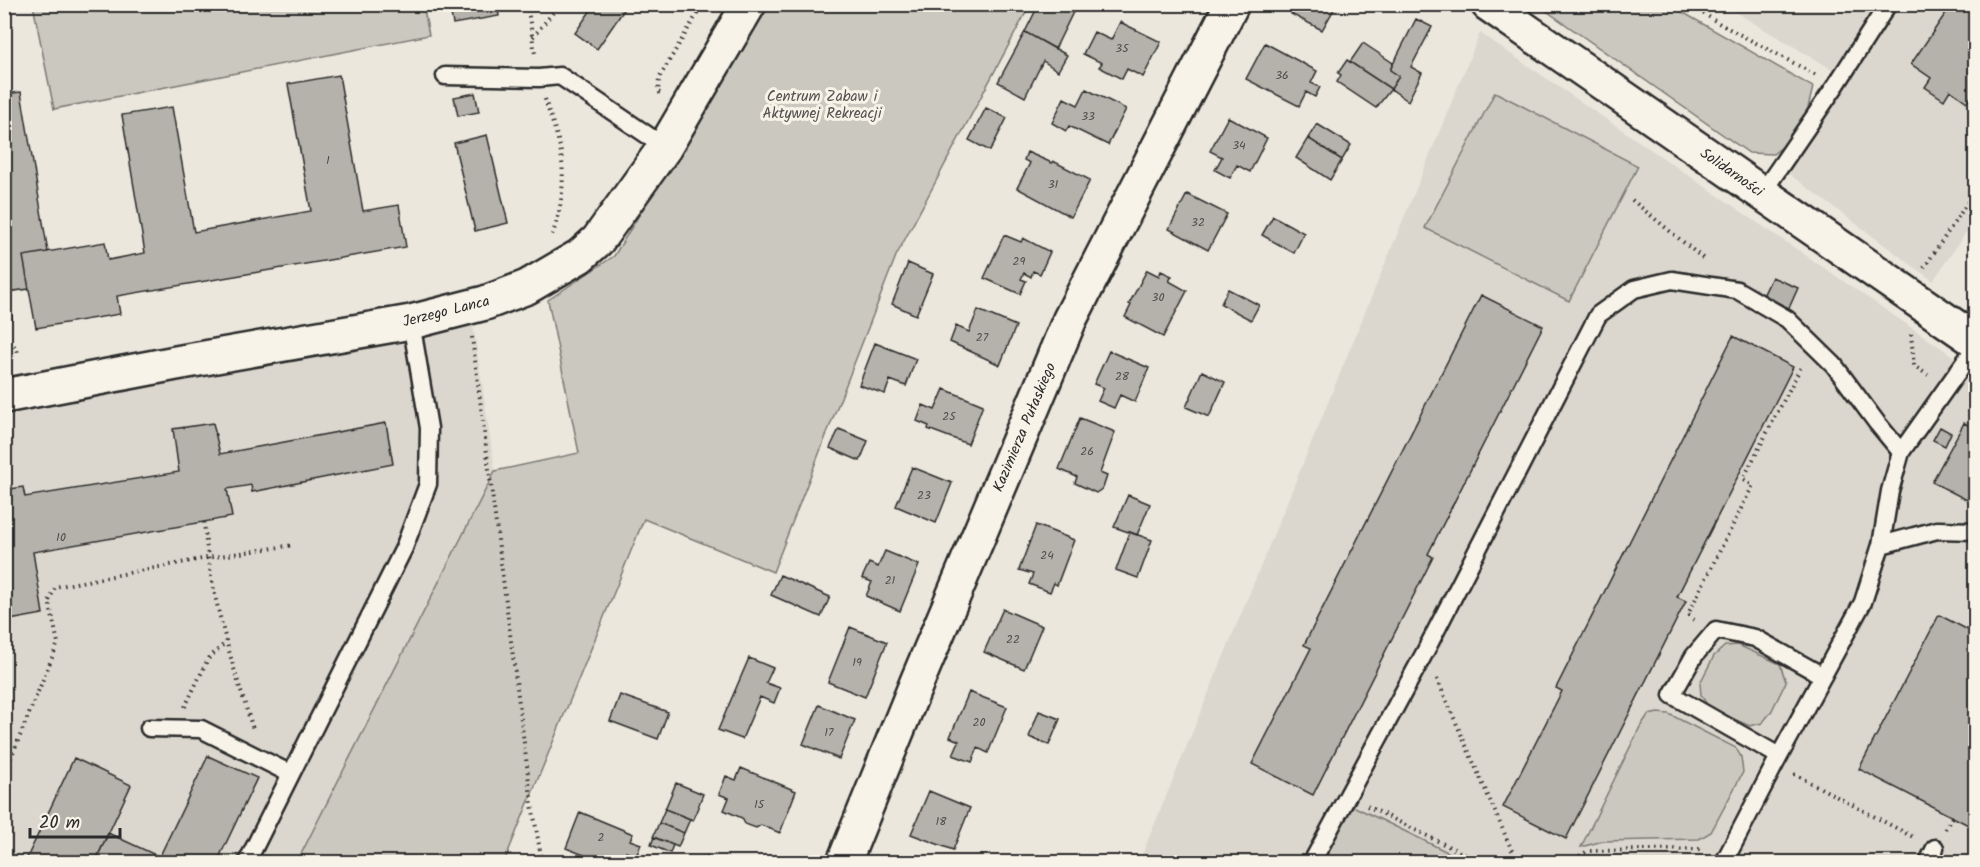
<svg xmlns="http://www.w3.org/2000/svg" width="1980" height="867" font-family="Kalam,sans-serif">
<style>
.built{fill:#dbd7ce}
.green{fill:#cbc8bf;stroke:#7b7a75;stroke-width:1.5}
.building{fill:#b5b2ab;stroke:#2b2b2b;stroke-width:1.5}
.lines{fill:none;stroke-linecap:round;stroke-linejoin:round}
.lane-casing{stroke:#2b2b2b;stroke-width:21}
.street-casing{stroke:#2b2b2b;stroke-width:38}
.path{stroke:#2b2b2b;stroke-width:4;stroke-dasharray:1.5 4.5;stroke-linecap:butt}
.lane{stroke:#f7f3e8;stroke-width:16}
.street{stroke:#f7f3e8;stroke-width:33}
.labels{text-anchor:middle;stroke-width:6;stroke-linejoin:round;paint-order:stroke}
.number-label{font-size:12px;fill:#4e4d4b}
.park-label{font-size:15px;fill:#535250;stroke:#f7f3e8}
.street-label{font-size:15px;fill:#2b2b2b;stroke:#f7f3e8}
</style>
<rect width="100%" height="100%" fill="#ebe7dd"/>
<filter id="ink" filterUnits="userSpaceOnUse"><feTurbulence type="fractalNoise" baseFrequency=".0167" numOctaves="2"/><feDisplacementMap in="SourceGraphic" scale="12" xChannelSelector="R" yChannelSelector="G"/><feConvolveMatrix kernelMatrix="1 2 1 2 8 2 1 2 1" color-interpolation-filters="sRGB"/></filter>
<g filter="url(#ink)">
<path class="built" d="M1723 5H1975V219L1933 281 1781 168 1835 71Z
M1480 33 1975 371V862H1139Z
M473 324 495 471 297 862H5L4 413Z"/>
<path class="green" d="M33 5H423L429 35 54 109Z
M768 5H1030L896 256 773 572 644 519 504 862H297L495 471 579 453 548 300 614 256Z
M1538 5H1670L1813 87 1807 112 1791 140 1773 154 1749 153Z
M1495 92 1638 166 1569 301 1425 228Z
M1738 645 1780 664 1786 682 1771 712 1762 723 1750 726 1709 708 1701 695 1700 683 1714 656 1725 646Z
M1658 713 1669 714 1736 748 1741 757 1743 772 1711 832 1699 839 1603 841 1581 847 1640 727 1648 715Z
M1355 807 1468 862H1323L1350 809Z"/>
<path class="building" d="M449 4H497L499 16 453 24Z
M595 4H628L597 49 575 33Z
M1039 4H1077L1055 49 1025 32Z
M1296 4H1337L1322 30 1291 14Z
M1952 4H1976V90L1967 102 1950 90 1944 100 1925 87 1931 78 1911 64Z
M1416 19 1432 27 1411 67 1422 73 1408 101 1391 89 1399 76 1390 70Z
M1120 22 1161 42 1143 77 1127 69 1122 79 1099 67 1102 63 1083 54 1094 32 1111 40Z
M1025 32 1067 55 1058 71 1043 61 1025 97 998 82Z
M1265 43 1317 71 1311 83 1320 87 1315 97 1306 92 1299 106 1246 79Z
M1363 43 1393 63 1390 70 1399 76 1391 89 1350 62Z
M1347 60 1391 89 1376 108 1337 82 1341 75 1338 73Z
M339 75 363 211 399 205 406 247 117 296 120 314 36 328 23 256 105 242 108 260 145 253 122 115 172 107 194 232 311 211 288 84Z
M1086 89 1126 109 1108 145 1069 126 1066 131 1052 123 1064 98 1078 105Z
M21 92 48 252 23 256 29 289 7 292 12 319 4 320V94Z
M475 93 479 112 458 116 454 97Z
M986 108 1007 118 990 151 969 140Z
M1228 117 1267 138 1250 172 1237 165 1230 178 1215 170 1222 157 1210 151Z
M1317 124 1351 145 1342 160 1308 138Z
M487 135 508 223 475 231 454 143Z
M1308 138 1342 160 1330 180 1296 158Z
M1027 152 1052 163 1053 161 1090 180 1071 217 1017 188 1030 163 1024 160Z
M1187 194 1227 214 1208 250 1169 229Z
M1273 216 1304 233 1294 253 1262 235Z
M1004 235 1021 242 1023 238 1050 252 1040 274 1033 271 1031 277 1024 273 1021 279 1026 281 1020 294 984 278Z
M908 263 933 274 916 315 892 304Z
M1147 270 1159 276 1161 271 1172 276 1169 281 1187 291 1163 337 1125 317 1131 305 1129 304Z
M1772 277 1798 288 1789 308 1763 296Z
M1228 289 1259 305 1251 320 1221 304Z
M1481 295 1543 326 1428 554 1433 557 1313 795 1252 764 1311 648 1304 645Z
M978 310 1016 326 1000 365 950 342 956 326 969 332Z
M1733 336 1793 367 1677 597 1686 601 1566 839 1503 807 1562 691 1556 688Z
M875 343 916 359 906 386 890 380 885 394 859 385Z
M1109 351 1149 368 1135 402 1120 395 1114 408 1098 401 1104 388 1094 384Z
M1202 371 1225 382 1209 417 1186 407Z
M944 389 983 405 968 444 928 429 929 426 917 421 923 405 935 410Z
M1080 418 1115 432 1100 473 1107 476 1103 488 1096 493 1075 483 1077 477 1059 469Z
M213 423 220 454 386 423 393 464 252 492 251 485 227 489 232 517 33 552 43 614 4 621V490L23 487 25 497 179 472 173 429Z
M1964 423 1976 429V484L1967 500 1932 482Z
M1940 427 1951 433 1945 446 1933 440Z
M839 429 868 441 860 461 830 448Z
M912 467 952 483 936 523 896 506Z
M1128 495 1150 504 1137 535 1114 527Z
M1036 525 1074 540 1057 585 1054 583 1050 592 1029 584 1033 574 1019 570Z
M1130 532 1152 540 1138 578 1116 570Z
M885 551 919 565 900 611 866 596 872 582 862 578 869 563 878 567Z
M780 575 830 597 821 617 771 595Z
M1003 609 1042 626 1024 669 984 652Z
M1939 615 1976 634V829L1859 769Z
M850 627 887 642 865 697 828 682Z
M749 658 773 668 766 683 780 688 774 703 760 697 742 739 718 730Z
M969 692 1007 707 988 753 978 748 972 762 953 755 959 741 950 737Z
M620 695 668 712 658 739 610 721Z
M819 705 855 720 839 759 803 744Z
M1039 711 1060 719 1049 745 1029 737Z
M208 756 257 778 217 862H157Z
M74 758 131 785 97 858 95 862H25Z
M741 768 796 791 780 833 761 825 756 828 745 824 742 818 724 810 729 798 719 794 726 776 736 780Z
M676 783 703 794 693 820 665 809Z
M929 791 970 808 953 850 911 834Z
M665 809 690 819 684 833 659 823Z
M580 812 633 834 630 840 641 844 636 857 626 852 621 862H602L566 848Z
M659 823 684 833 678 847 653 837Z
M108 833 160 857 157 862H105L97 858Z
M654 837 673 845 670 853 651 845Z
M707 856 722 862H704Z"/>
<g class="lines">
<defs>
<path id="lane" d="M445 76 539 78 560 76 665 147
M1762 193 1836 85 1888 4
M1881 545 1937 530 1976 531
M149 728 201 729 291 774
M1779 756 1672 695 1694 656 1716 630 1755 638 1823 676
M247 862 404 548 428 484 429 428 411 322
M1312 862 1425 652 1598 315 1634 289 1672 280 1737 290 1787 319 1834 365 1877 423 1901 452
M1724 862 1775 764 1863 602 1881 545 1890 491 1901 452 1976 346
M1928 862 1935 848"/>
<path id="street" d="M1488 4 1976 341
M4 396 176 363 411 322 485 303 527 287 580 256 598 240 665 147 749 4
M844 862 917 682 1070 319 1232 4"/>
</defs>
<use href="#lane" class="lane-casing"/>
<use href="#street" class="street-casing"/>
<path class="path" d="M527 4 535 54
M1688 4 1722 25 1816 75
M4 36 7 41 4 42
M533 37 560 4
M660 93 658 92 659 78 703 4
M545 99C550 117 558 135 561 153 565 180 562 210 552 235
M1632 200 1705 260
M1924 268 1976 190
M1911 334 1914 366 1928 375
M472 337 532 805 542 862
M4 339 17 348 18 356
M204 522C210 594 231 661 253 729
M1694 620 1688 614 1753 485 1743 479 1802 365
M1437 679 1517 862
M185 707 208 659 225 643
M1794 774 1915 838
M4 775 58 643 49 601 55 587 207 558 294 545
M4 789 6 791 4 794
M1367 806 1480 862
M1945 829 1952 817
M1569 862 1588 851 1704 849"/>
<use href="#lane" class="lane"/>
<use href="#street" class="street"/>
</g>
</g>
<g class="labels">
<g class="number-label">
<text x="1122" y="52">35</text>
<text x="1282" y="79">36</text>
<text x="1088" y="120">33</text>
<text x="1239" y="149">34</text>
<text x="328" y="164">1</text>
<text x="1053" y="188">31</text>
<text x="1198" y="226">32</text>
<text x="1019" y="265">29</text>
<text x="1158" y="301">30</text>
<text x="982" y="341">27</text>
<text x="1122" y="380">28</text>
<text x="949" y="420">25</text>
<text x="1087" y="455">26</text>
<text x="924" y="499">23</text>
<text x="61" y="541">10</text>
<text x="1047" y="559">24</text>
<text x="890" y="584">21</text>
<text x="1013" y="643">22</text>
<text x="857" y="666">19</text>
<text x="979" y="726">20</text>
<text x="829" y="736">17</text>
<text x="759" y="808">15</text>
<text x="941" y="825">18</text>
<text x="601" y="841">2</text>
</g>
<g class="park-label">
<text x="822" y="101">Centrum Zabaw i<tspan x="822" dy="17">Aktywnej Rekreacji</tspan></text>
</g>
<g class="street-label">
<text transform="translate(1732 172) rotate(35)" y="5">Solidarności</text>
<text transform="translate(446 311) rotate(-14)" y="5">Jerzego Lanca</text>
<text transform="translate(1024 427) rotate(-67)" y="5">Kazimierza Pułaskiego</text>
</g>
</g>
<rect width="1980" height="867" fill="none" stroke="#f7f3e8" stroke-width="24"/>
<rect x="12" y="12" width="1956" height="843" fill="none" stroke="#2b2b2b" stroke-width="2" filter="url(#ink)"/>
<path d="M30 828v9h90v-9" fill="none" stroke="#2b2b2b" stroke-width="3"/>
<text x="39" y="828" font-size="18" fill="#2b2b2b" stroke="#f7f3e8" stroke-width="4.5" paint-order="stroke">20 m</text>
</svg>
